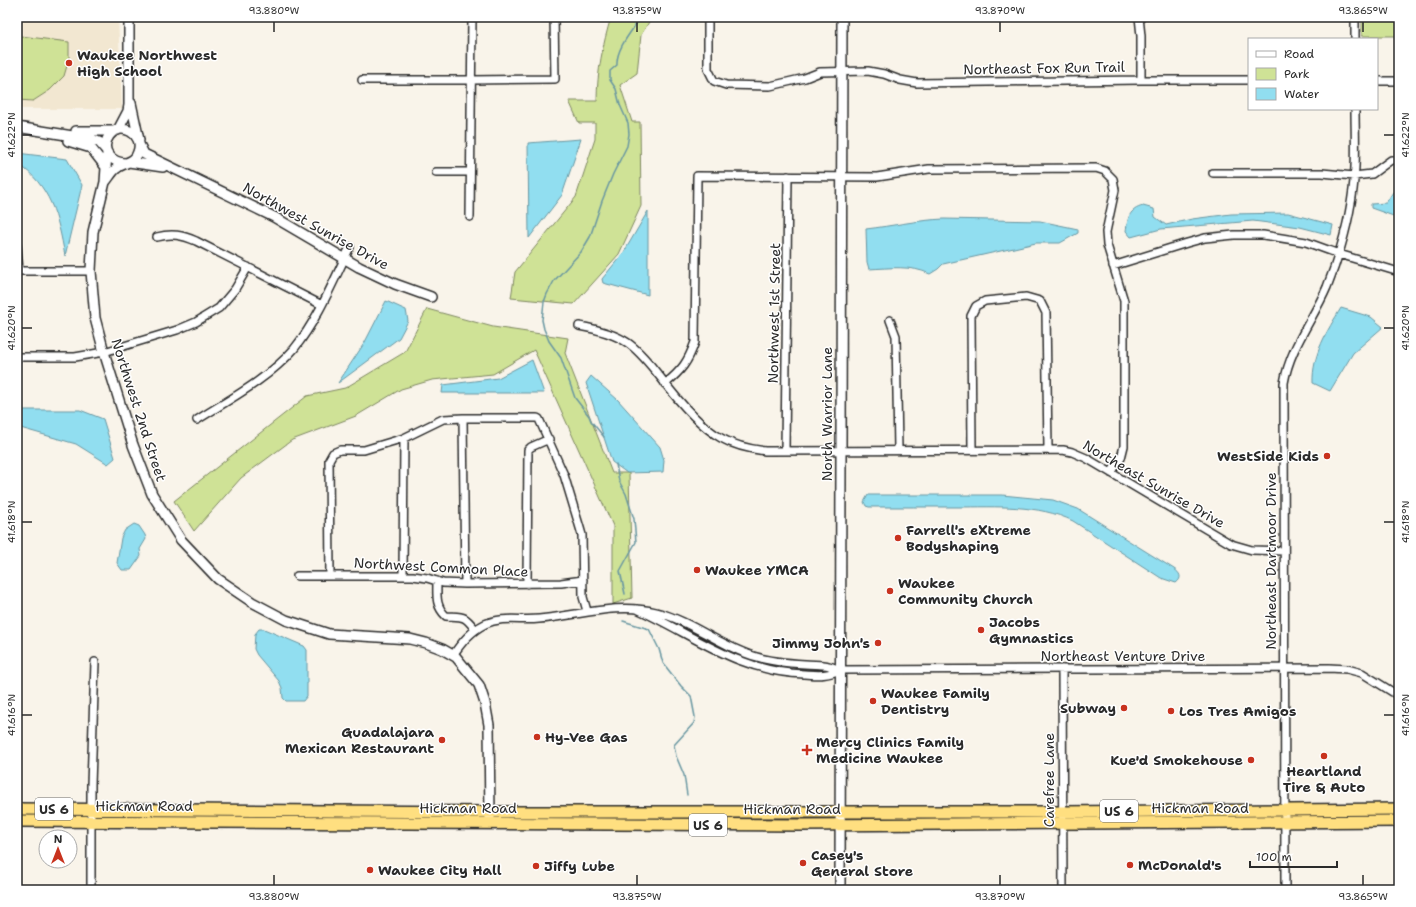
<svg xmlns="http://www.w3.org/2000/svg" width="1416" height="907" font-family="'Shantell Sans',sans-serif">
<style>
.built{fill:#f2e7d1}
.green{fill:#cfe296;stroke:#7d8660}
.water{fill:#91def0;stroke:#6896a1}
.lines{fill:none;stroke-linecap:round;stroke-linejoin:round}
.stream{stroke:#6896a1;stroke-width:1.5}
.minor-casing{stroke:#2b2b2b;stroke-width:10}
.tertiary-casing{stroke:#2b2b2b;stroke-width:12}
.trunk-casing{stroke:#2b2b2b;stroke-width:14}
.minor{stroke:#fff;stroke-width:7}
.tertiary{stroke:#fff;stroke-width:9}
.trunk{stroke:#ffdf80;stroke-width:11}
.ticks{fill:none;stroke:#2b2b2b;stroke-width:1.5}
.poi-dot{fill:#c8321e;stroke:#fff;stroke-width:1.5}
.labels{text-anchor:middle;stroke-width:3;stroke-linejoin:round;paint-order:stroke}
.shield{fill:#fff;stroke:#6b6b6b;stroke-width:1}
.shield-label{font-size:13px;font-weight:bold;fill:#2b2b2b}
.poi-label{font-size:14px;font-weight:bold;fill:#2b2b2b;stroke:#fff;text-anchor:start}
.street-label{font-size:14px;fill:#2b2b2b;stroke:#fff}
.neatline{fill:none;stroke:#2b2b2b;stroke-width:1.5}
.ticks-label{font-size:10px;text-anchor:middle;fill:#2b2b2b}
</style>
<rect width="100%" height="100%" fill="#f9f4ea"/>
<filter id="ink" filterUnits="userSpaceOnUse"><feTurbulence type="fractalNoise" baseFrequency=".025" numOctaves="2"/><feDisplacementMap in="SourceGraphic" scale="8" xChannelSelector="R" yChannelSelector="G"/><feConvolveMatrix kernelMatrix="1 2 1 2 8 2 1 2 1" color-interpolation-filters="sRGB"/></filter>
<g filter="url(#ink)">
<path class="built" d="M17 17H118L122 109H17Z"/>
<path class="green" d="M611 17H652L641 35 637 73 620 85 632 122H640L641 206 619 254 574 304 511 298 515 272 576 197 595 139V123H579L569 101H597C597 72 603 44 611 17Z
M1362 17H1399V36H1362Z
M21 36 69 42V59L64 76 50 90 33 101 17 100V40Z
M427 309 493 327 568 338 565 353 612 473H629L632 598 613 604V526L534 350 493 374 432 380 401 389 356 416 292 440 241 478 194 531 174 501 307 396 345 388 405 352Z"/>
<path class="water" d="M581 139 562 195 529 238 528 143Z
M17 153 67 159 82 185 65 256C58 217 51 186 17 163Z
M1393 192H1399V218L1371 208V204L1386 203Z
M1143 206 1154 209 1155 217 1166 225 1192 219 1231 214 1288 213 1333 225 1331 235 1300 227 1253 221 1161 229 1131 237 1126 231C1128 217 1129 210 1143 206Z
M648 211V295L603 283 602 279 624 252Z
M944 219 1040 221 1078 229V233L1060 243H1036L943 264 938 269 930 274C911 265 890 268 869 269L867 262 866 229C892 226 918 220 944 219Z
M386 301 406 310 408 321 399 338 338 383 365 342Z
M1341 308 1371 317 1383 327 1353 353 1330 391 1313 383C1312 355 1327 331 1341 308Z
M532 360 544 393H442L443 385 498 378Z
M591 376 618 400 660 447 664 460 663 472 627 473 612 462 586 383Z
M17 410H80L103 419 115 458 108 464 76 444 17 427Z
M868 495H1002L1053 500 1078 509 1174 569C1180 573 1183 578 1176 583L1161 578 1073 521C1038 504 996 507 958 507 928 507 899 507 869 507L866 506 864 502Z
M134 524 139 526 145 535 146 539 140 549 141 556 131 570H122L117 563 121 538 125 530Z
M259 629H264L304 646 307 650V696L303 701H286L283 698 282 688 279 681 257 655 254 649 255 634Z"/>
<g class="lines">
<path class="stream" d="M604 437 591 421 589 416 575 398 561 358 549 341 544 329 542 320 544 302 547 294 554 281 581 252 590 237 602 201 613 174 627 146 629 134 628 123 620 105 616 89 610 80V71L617 65C616 48 632 31 641 17
M616 464 619 481 626 494 634 519 636 542 620 571 625 594
M623 621 649 629 659 649 663 663 681 686 691 696 695 717 694 723 674 745 676 756 684 775 687 795"/>
<defs>
<path id="minor" d="M708 17V69L714 81 726 85 770 86 805 78 820 72 868 71 884 74 900 80 917 83 1141 80H1249
M1139 17 1141 36V80
M1355 17V39
M362 80H471L555 79 554 17
M1377 81H1399
M436 172H470
M1213 173H1322L1354 176 1372 174 1391 160H1399
M470 217 472 17
M157 237C172 233 182 235 196 241L322 305
M17 246 19 271
M1113 266 1187 243 1205 238 1234 235H1263L1306 242 1339 254 1399 272
M17 271H91
M890 320 896 336 898 450
M579 326C596 329 613 333 628 343 641 352 651 366 661 378 676 398 700 426 721 438 735 446 750 449 765 451L1063 450 1072 452 1086 458 1231 544 1252 550 1284 551
M17 357H75L104 352 177 330 196 322 219 308 235 289 248 267
M665 384C682 370 688 362 695 342L697 176 877 177 929 169 1096 168 1105 171 1113 179 1115 190 1106 232 1107 245 1124 301V446L1121 458 1111 473
M463 418 465 584
M197 420C230 399 268 379 294 349 318 319 333 282 350 247
M972 450 971 316 976 306 985 301 1026 297 1040 301 1046 313 1048 449
M785 451 788 176
M297 576H413L427 578 443 583 465 584 561 583 583 580
M330 576 329 460 333 453 340 450H364L404 438 443 419 463 418H537L539 419 564 475 580 528 582 535 583 597 587 611
M403 576 404 438
M437 581C437 595 435 606 446 616 464 617 464 615 475 629
M527 584 528 450 531 447 549 439
M637 609C694 635 738 672 804 674 819 675 826 676 840 670L1329 668 1347 669 1362 673 1399 696
M453 655C462 642 471 631 485 624 502 616 521 621 539 619 578 616 616 602 656 612 692 621 721 647 757 657 773 662 789 663 805 664 813 665 822 664 829 666 833 667 837 669 840 670
M1062 669 1063 890
M91 890V785L95 662
M1285 890 1284 383C1290 347 1313 320 1327 287 1342 249 1353 208 1355 167 1356 147 1355 128 1355 109"/>
<path id="tertiary" d="M131 103 139 140
M17 127 91 139 99 142 106 150
M118 130 128 111 129 105V17
M76 131H115
M68 141 91 148 105 166
M140 146 144 154 274 217 359 267 395 284 431 297
M107 153 105 182 93 232 91 271 95 318 104 352 133 445 152 494 181 540 218 579 252 602 286 620 329 634 410 639 426 643 442 649 456 657 479 685 485 703 489 725 490 818
M129 162 163 167
M105 182C109 178 112 171 117 168 124 162 135 163 138 152 145 134 120 120 109 136 99 150 112 163 126 163
M840 890 842 17"/>
<path id="trunk" d="M17 809 489 812H1062L1399 809
M17 821 801 825 1399 821"/>
</defs>
<use href="#minor" class="minor-casing"/>
<use href="#tertiary" class="tertiary-casing"/>
<use href="#trunk" class="trunk-casing"/>
<use href="#minor" class="minor"/>
<use href="#tertiary" class="tertiary"/>
<use href="#trunk" class="trunk"/>
</g>
</g>
<path class="ticks" d="M274 22V32M637 22V32M1000 22V32M1363 22V32M22 135H32M1384 135H1394M22 328H32M1384 328H1394M22 522H32M1384 522H1394M22 715H32M1384 715H1394M274 875V885M637 875V885M1000 875V885M1363 875V885"/>
<g class="poi-dot">
<circle cx="69" cy="63" r="4"/>
<circle cx="1327" cy="456" r="4"/>
<circle cx="898" cy="538" r="4"/>
<circle cx="697" cy="570" r="4"/>
<circle cx="890" cy="591" r="4"/>
<circle cx="981" cy="630" r="4"/>
<circle cx="878" cy="643" r="4"/>
<circle cx="873" cy="701" r="4"/>
<circle cx="1124" cy="708" r="4"/>
<circle cx="1171" cy="711" r="4"/>
<circle cx="537" cy="737" r="4"/>
<circle cx="442" cy="740" r="4"/>
<path d="M805 744h4v4h4v4h-4v4h-4v-4h-4v-4h4z"/>
<circle cx="1324" cy="756" r="4"/>
<circle cx="1251" cy="760" r="4"/>
<circle cx="803" cy="863" r="4"/>
<circle cx="1130" cy="865" r="4"/>
<circle cx="536" cy="866" r="4"/>
<circle cx="370" cy="870" r="4"/>
</g>
<g class="labels">
<g class="shield">
<rect x="35" y="798" width="38" height="22" rx="3"/>
<rect x="1100" y="800" width="38" height="22" rx="3"/>
<rect x="689" y="814" width="38" height="22" rx="3"/>
</g>
<g class="shield-label">
<text x="54" y="814">US 6</text>
<text x="1119" y="816">US 6</text>
<text x="708" y="830">US 6</text>
</g>
<g class="poi-label">
<text x="77" y="60">Waukee Northwest<tspan x="77" dy="16">High School</tspan></text>
<text x="1319" y="461" text-anchor="end">WestSide Kids</text>
<text x="906" y="535">Farrell's eXtreme<tspan x="906" dy="16">Bodyshaping</tspan></text>
<text x="705" y="575">Waukee YMCA</text>
<text x="898" y="588">Waukee<tspan x="898" dy="16">Community Church</tspan></text>
<text x="989" y="627">Jacobs<tspan x="989" dy="16">Gymnastics</tspan></text>
<text x="870" y="648" text-anchor="end">Jimmy John's</text>
<text x="881" y="698">Waukee Family<tspan x="881" dy="16">Dentistry</tspan></text>
<text x="1116" y="713" text-anchor="end">Subway</text>
<text x="1179" y="716">Los Tres Amigos</text>
<text x="434" y="737" text-anchor="end">Guadalajara<tspan x="434" dy="16">Mexican Restaurant</tspan></text>
<text x="545" y="742">Hy-Vee Gas</text>
<text x="816" y="747">Mercy Clinics Family<tspan x="816" dy="16">Medicine Waukee</tspan></text>
<text x="1243" y="765" text-anchor="end">Kue'd Smokehouse</text>
<text x="1324" y="776" text-anchor="middle">Heartland<tspan x="1324" dy="16">Tire &amp; Auto</tspan></text>
<text x="811" y="860">Casey's<tspan x="811" dy="16">General Store</tspan></text>
<text x="1138" y="870">McDonald's</text>
<text x="544" y="871">Jiffy Lube</text>
<text x="378" y="875">Waukee City Hall</text>
</g>
<g class="street-label">
<text transform="translate(1044 68) rotate(-1)" y="5">Northeast Fox Run Trail</text>
<text transform="translate(316 226) rotate(29)" y="5">Northwest Sunrise Drive</text>
<text transform="translate(774 313) rotate(-89)" y="5">Northwest 1st Street</text>
<text transform="translate(139 410) rotate(72)" y="5">Northwest 2nd Street</text>
<text transform="translate(827 414) rotate(-90)" y="5">North Warrior Lane</text>
<text transform="translate(1154 484) rotate(30)" y="5">Northeast Sunrise Drive</text>
<text transform="translate(1271 561) rotate(-90)" y="5">Northeast Dartmoor Drive</text>
<text transform="translate(441 567) rotate(3)" y="5">Northwest Common Place</text>
<text x="1123" y="661">Northeast Venture Drive</text>
<text transform="translate(1049 780) rotate(-90)" y="5">Carefree Lane</text>
<text x="144" y="811">Hickman Road</text>
<text x="468" y="813">Hickman Road</text>
<text x="1200" y="813">Hickman Road</text>
<text x="792" y="814">Hickman Road</text>
</g>
</g>
<rect width="1416" height="907" fill="none" stroke="#fff" stroke-width="44"/>
<rect x="1248" y="38" width="130" height="72" fill="#ffffff" stroke="#aaaaaa"/>
<rect x="1256" y="51" width="20" height="6" fill="#ffffff" stroke="#aaaaaa"/>
<text x="1284" y="58" font-size="12" fill="#2b2b2b">Road</text>
<rect x="1256" y="68" width="20" height="12" fill="#cfe296" stroke="#aaaaaa"/>
<text x="1284" y="78" font-size="12" fill="#2b2b2b">Park</text>
<rect x="1256" y="88" width="20" height="12" fill="#91def0" stroke="#aaaaaa"/>
<text x="1284" y="98" font-size="12" fill="#2b2b2b">Water</text>
<g transform="translate(58 849)"><circle r="19" fill="#ffffff" stroke="#aaaaaa"/>
<path d="M0-3L7 15L0 10L-7 15Z" fill="#c8321e"/>
<text y="-6" font-size="11" font-weight="bold" text-anchor="middle" fill="#2b2b2b">N</text>
</g>
<path d="M1250 861v6h87v-6" fill="none" stroke="#2b2b2b" stroke-width="2"/>
<text x="1256" y="861" font-size="12" fill="#2b2b2b" stroke="#ffffff" stroke-width="3" paint-order="stroke">100 m</text>
<rect x="22" y="22" width="1372" height="863" class="neatline"/>
<g class="ticks-label">
<text x="274" y="14">93.880°W</text>
<text x="637" y="14">93.875°W</text>
<text x="1000" y="14">93.870°W</text>
<text x="1363" y="14">93.865°W</text>
<text transform="translate(11 135) rotate(-90)" y="4">41.622°N</text>
<text transform="translate(1405 135) rotate(-90)" y="4">41.622°N</text>
<text transform="translate(11 328) rotate(-90)" y="4">41.620°N</text>
<text transform="translate(1405 328) rotate(-90)" y="4">41.620°N</text>
<text transform="translate(11 522) rotate(-90)" y="4">41.618°N</text>
<text transform="translate(1405 522) rotate(-90)" y="4">41.618°N</text>
<text transform="translate(11 715) rotate(-90)" y="4">41.616°N</text>
<text transform="translate(1405 715) rotate(-90)" y="4">41.616°N</text>
<text x="274" y="900">93.880°W</text>
<text x="637" y="900">93.875°W</text>
<text x="1000" y="900">93.870°W</text>
<text x="1363" y="900">93.865°W</text>
</g>
</svg>
